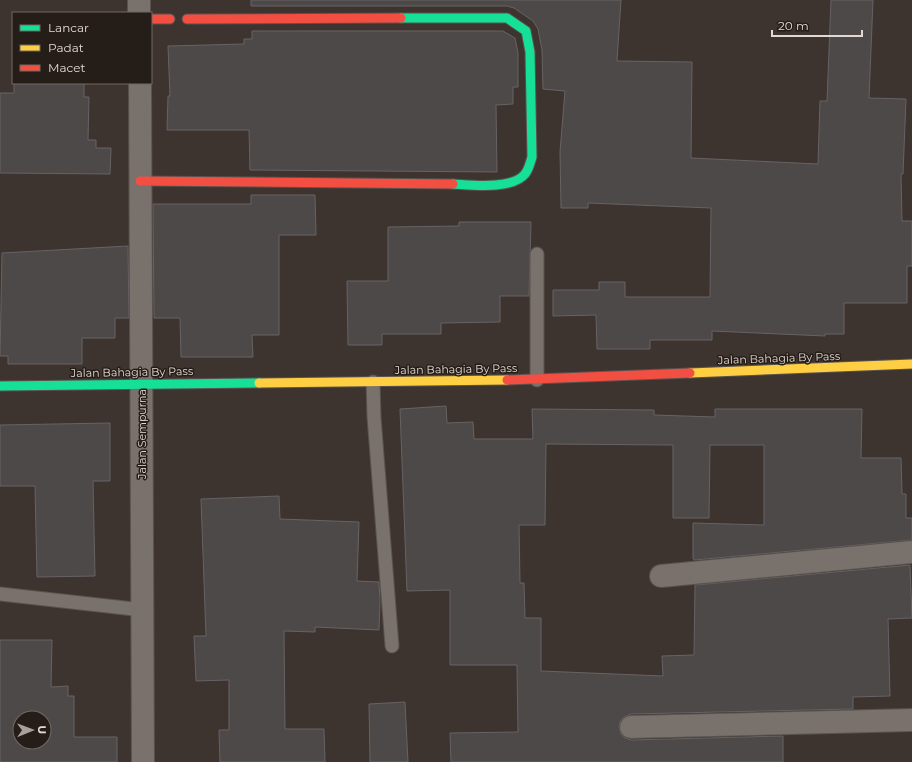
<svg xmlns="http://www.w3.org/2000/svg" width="912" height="762" font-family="Montserrat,sans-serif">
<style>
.building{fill:#4e4949;stroke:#676264;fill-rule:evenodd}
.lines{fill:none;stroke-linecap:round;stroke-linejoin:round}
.lane-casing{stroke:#5a524d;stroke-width:15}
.street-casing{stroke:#5a524d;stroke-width:24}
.fast-casing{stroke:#5a524d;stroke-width:11}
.slow-casing{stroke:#5a524d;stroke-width:11}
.jam-casing{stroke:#5a524d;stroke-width:11}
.lane{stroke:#79716c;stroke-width:13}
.street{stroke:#79716c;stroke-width:22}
.fast{stroke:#16e098;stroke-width:9}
.slow{stroke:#ffcf43;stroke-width:9}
.jam{stroke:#f24e42;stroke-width:9}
.labels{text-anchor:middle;stroke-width:3;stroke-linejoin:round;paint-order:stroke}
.street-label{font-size:11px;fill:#e4d9d2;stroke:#251d18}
</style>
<rect width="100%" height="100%" fill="#3e342f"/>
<path class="building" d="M251 0H621L617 61 692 62 691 158 818 164 820 101H827L831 0H873L869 98 906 99 903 174H901L902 221H912V266H907V303H844V334H825V336L712 331V340H650V349H597L596 315 553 316V290H599V282H625V297H710L711 208 588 203V208H561L560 152 565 91 543 89 542 50 538 29 533 21 514 8 507 6H251Z
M252 31H503L515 38 518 53V87H513V104L496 105 497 172 250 170 249 130H167L168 96H170L168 46 244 44V39H252Z
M14 83H84V97H89L88 140H96V148H111L110 174 0 173V93H14Z
M251 195H315L316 235H279V335H252L253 357H181L180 318H154L153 204H251Z
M459 222H531L529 296H500V322L441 323V334H382V345H348L347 281H388V227L459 226Z
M128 246 129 318H115V338H82V364H8V356H0L2 253Z
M446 406 447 423 473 422 474 439H533L532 409 654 410V415L715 417V409H862L861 458H901L902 494H906V518H912V540L695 560 693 559V523L764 525V445H710L709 518H673V445L546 444 545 525H519L520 583H524L525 618H541V671L663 676 662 656 694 655 695 585 910 565 912 618 888 619 890 696 853 697V709L631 714 624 717 620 721 619 727 621 734 625 738 631 740 783 736V762H451L450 733 518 732 517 665H450V590L407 591 400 409Z
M110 423V481H93L95 576 37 577 35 486H0V425Z
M279 496 280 519 359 522 357 581 379 582 380 601 379 630 315 627V632L284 631 285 729H324L325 762H220L219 730H229V680L196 681 194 636H206L201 499Z
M0 640H52L51 687 68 686V696H74V737H117V762H0ZM20 718H44V742H20Z
M405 702 408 762H370L369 704Z"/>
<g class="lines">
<defs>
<path id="lane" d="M537 254V380
M373 382 374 417 392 646
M0 594 143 610"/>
<path id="street" d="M139 0V13
M140 83 143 762
M661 576 912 552
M631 727 912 720"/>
<path id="fast" d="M401 18H507L526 31 530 52 532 157C530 163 529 169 525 174 512 190 472 185 453 184
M0 386 259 383"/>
<path id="slow" d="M690 373 912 364
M259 383 507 380"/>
<path id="jam" d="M151 19H170
M187 19 401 18
M140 181 453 184
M507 380 690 373"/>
</defs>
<use href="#lane" class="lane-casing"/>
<use href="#street" class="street-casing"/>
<use href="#fast" class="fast-casing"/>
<use href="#slow" class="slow-casing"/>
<use href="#jam" class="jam-casing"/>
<use href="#lane" class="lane"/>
<use href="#street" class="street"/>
<use href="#fast" class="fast"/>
<use href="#slow" class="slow"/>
<use href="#jam" class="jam"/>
</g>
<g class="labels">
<g class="street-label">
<text transform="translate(779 358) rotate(-2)" y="4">Jalan Bahagia By Pass</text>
<text transform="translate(456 369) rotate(-1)" y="4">Jalan Bahagia By Pass</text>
<text transform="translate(132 372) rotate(-1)" y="4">Jalan Bahagia By Pass</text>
<text transform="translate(142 434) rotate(-90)" y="4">Jalan Sempurna</text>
</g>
</g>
<rect x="12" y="12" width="140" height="72" fill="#251d18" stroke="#716862"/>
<rect x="20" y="25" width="20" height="6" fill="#16e098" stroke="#716862"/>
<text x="48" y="32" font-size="12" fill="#e4d9d2">Lancar</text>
<rect x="20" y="45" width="20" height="6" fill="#ffcf43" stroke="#716862"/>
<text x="48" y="52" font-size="12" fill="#e4d9d2">Padat</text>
<rect x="20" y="65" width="20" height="6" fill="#f24e42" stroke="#716862"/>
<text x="48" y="72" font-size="12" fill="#e4d9d2">Macet</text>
<g transform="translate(32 730) rotate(89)"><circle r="19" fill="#251d18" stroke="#716862"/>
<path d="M0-3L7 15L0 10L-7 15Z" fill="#aa9f99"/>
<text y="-6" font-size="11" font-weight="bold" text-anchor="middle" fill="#e4d9d2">U</text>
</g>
<path d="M772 30v6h90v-6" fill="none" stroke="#e4d9d2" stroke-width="2"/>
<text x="778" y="30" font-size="12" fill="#e4d9d2" stroke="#251d18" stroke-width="3" paint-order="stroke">20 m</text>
</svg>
